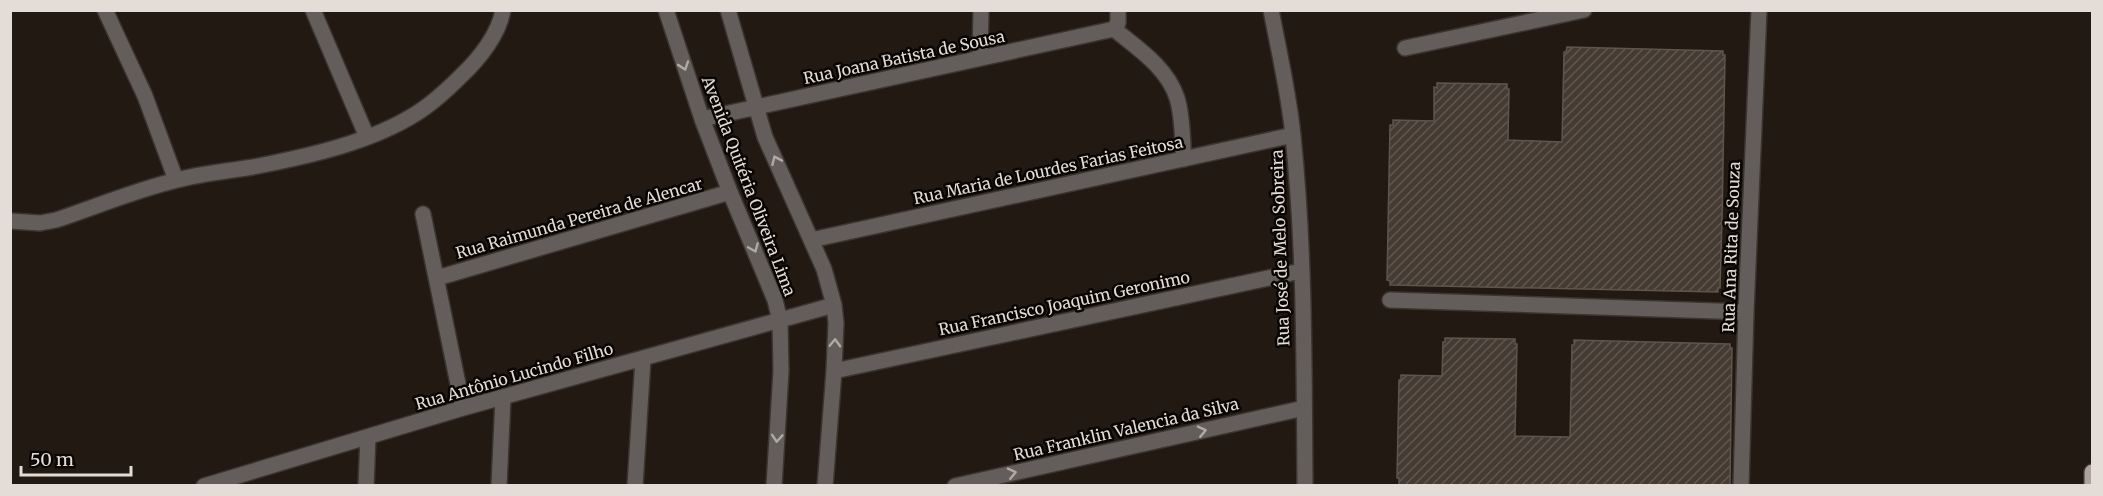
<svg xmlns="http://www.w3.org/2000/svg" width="2103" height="496" font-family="Merriweather,serif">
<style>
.building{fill:url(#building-hatch);stroke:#5f554c;stroke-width:1.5}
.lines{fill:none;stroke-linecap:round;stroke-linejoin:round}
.minor-casing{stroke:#3c342e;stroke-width:18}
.major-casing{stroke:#3c342e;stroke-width:18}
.minor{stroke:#635e5b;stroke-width:15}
.major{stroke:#ada39c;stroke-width:15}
.oneway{stroke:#b0aaa5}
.labels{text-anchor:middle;stroke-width:5;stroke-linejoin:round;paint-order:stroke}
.street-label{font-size:16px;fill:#e3dcd7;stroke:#080503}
</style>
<defs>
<pattern id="building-hatch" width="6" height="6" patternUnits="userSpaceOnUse" patternTransform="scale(1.5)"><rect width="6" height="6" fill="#453b33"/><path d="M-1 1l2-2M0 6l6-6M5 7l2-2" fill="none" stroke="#605750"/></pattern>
</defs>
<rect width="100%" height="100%" fill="#211912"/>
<path class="building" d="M1567 47 1723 51V55H1725L1722 220 1720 288H1718V292L1390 285V281L1387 280 1390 125H1393V120L1434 121V87L1437 88V83L1507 84V89H1509L1508 140 1562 142 1564 52H1566Z
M1445 338 1515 339V344H1517L1515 436 1570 437 1572 345H1574V340L1730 344V348H1732L1730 485 1399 486V478H1397L1399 380H1401V375L1442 376 1443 342H1445Z"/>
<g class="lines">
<defs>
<path id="minor" d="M105 10 145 96 176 180
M313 10 367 137
M666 10 702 119 730 192 775 300 780 321 781 371 774 486
M728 10 765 137 824 269 834 305 836 323 834 371 825 486
M1271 10C1279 52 1289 94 1293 136 1305 251 1304 369 1305 486
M1114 29C1137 48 1167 67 1177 98 1183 117 1182 139 1184 159
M1114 29 1118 23V10
M1405 48 1584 10
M980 58 981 10
M702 119 1114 29
M423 214 463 408
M10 221 40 223 56 220C95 207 136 190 177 180 203 173 231 171 258 166 309 156 372 142 417 113 433 103 448 89 462 75 479 59 499 34 503 10
M811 240 1293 135
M437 278 730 192
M1390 300 1746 312
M834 371 1301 271
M204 486 463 408 834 305
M366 486 368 437
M499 486 503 398
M635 486 643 359
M955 486 1304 408
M1741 486 1746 312 1759 10"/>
<path id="major" d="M2092 486V472"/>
</defs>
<use href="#minor" class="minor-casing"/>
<use href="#major" class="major-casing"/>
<use href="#minor" class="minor"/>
<use href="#major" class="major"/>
</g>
<defs><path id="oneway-chevron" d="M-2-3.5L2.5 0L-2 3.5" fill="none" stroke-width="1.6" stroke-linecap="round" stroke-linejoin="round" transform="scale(1.5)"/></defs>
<g class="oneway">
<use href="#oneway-chevron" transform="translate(684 66) rotate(71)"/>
<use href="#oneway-chevron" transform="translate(776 160) rotate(-114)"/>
<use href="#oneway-chevron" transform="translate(754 248) rotate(67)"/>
<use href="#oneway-chevron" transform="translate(835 343) rotate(-88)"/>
<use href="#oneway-chevron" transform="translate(1202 431) rotate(-13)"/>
<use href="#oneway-chevron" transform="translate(777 438) rotate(94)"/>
<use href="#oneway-chevron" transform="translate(1012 473) rotate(-13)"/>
</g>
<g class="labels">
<g class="street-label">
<text transform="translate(904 57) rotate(-12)" y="6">Rua Joana Batista de Sousa</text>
<text transform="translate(1048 170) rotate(-12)" y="6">Rua Maria de Lourdes Farias Feitosa</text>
<text transform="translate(749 186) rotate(69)" y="6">Avenida Quitéria Oliveira Lima</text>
<text transform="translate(579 218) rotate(-16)" y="6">Rua Raimunda Pereira de Alencar</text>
<text transform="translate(1731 247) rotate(-88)" y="6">Rua Ana Rita de Souza</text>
<text transform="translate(1280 248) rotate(-92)" y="6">Rua José de Melo Sobreira</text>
<text transform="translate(1064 303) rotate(-12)" y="6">Rua Francisco Joaquim Geronimo</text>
<text transform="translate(514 376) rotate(-16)" y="6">Rua Antônio Lucindo Filho</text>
<text transform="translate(1126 429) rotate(-13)" y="6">Rua Franklin Valencia da Silva</text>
</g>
</g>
<rect width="2103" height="496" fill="none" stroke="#e3dcd7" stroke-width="24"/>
<path d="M21 466v9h110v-9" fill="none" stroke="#e3dcd7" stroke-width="3"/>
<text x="30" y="466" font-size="18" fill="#e3dcd7" stroke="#080503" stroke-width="4.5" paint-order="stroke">50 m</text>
</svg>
